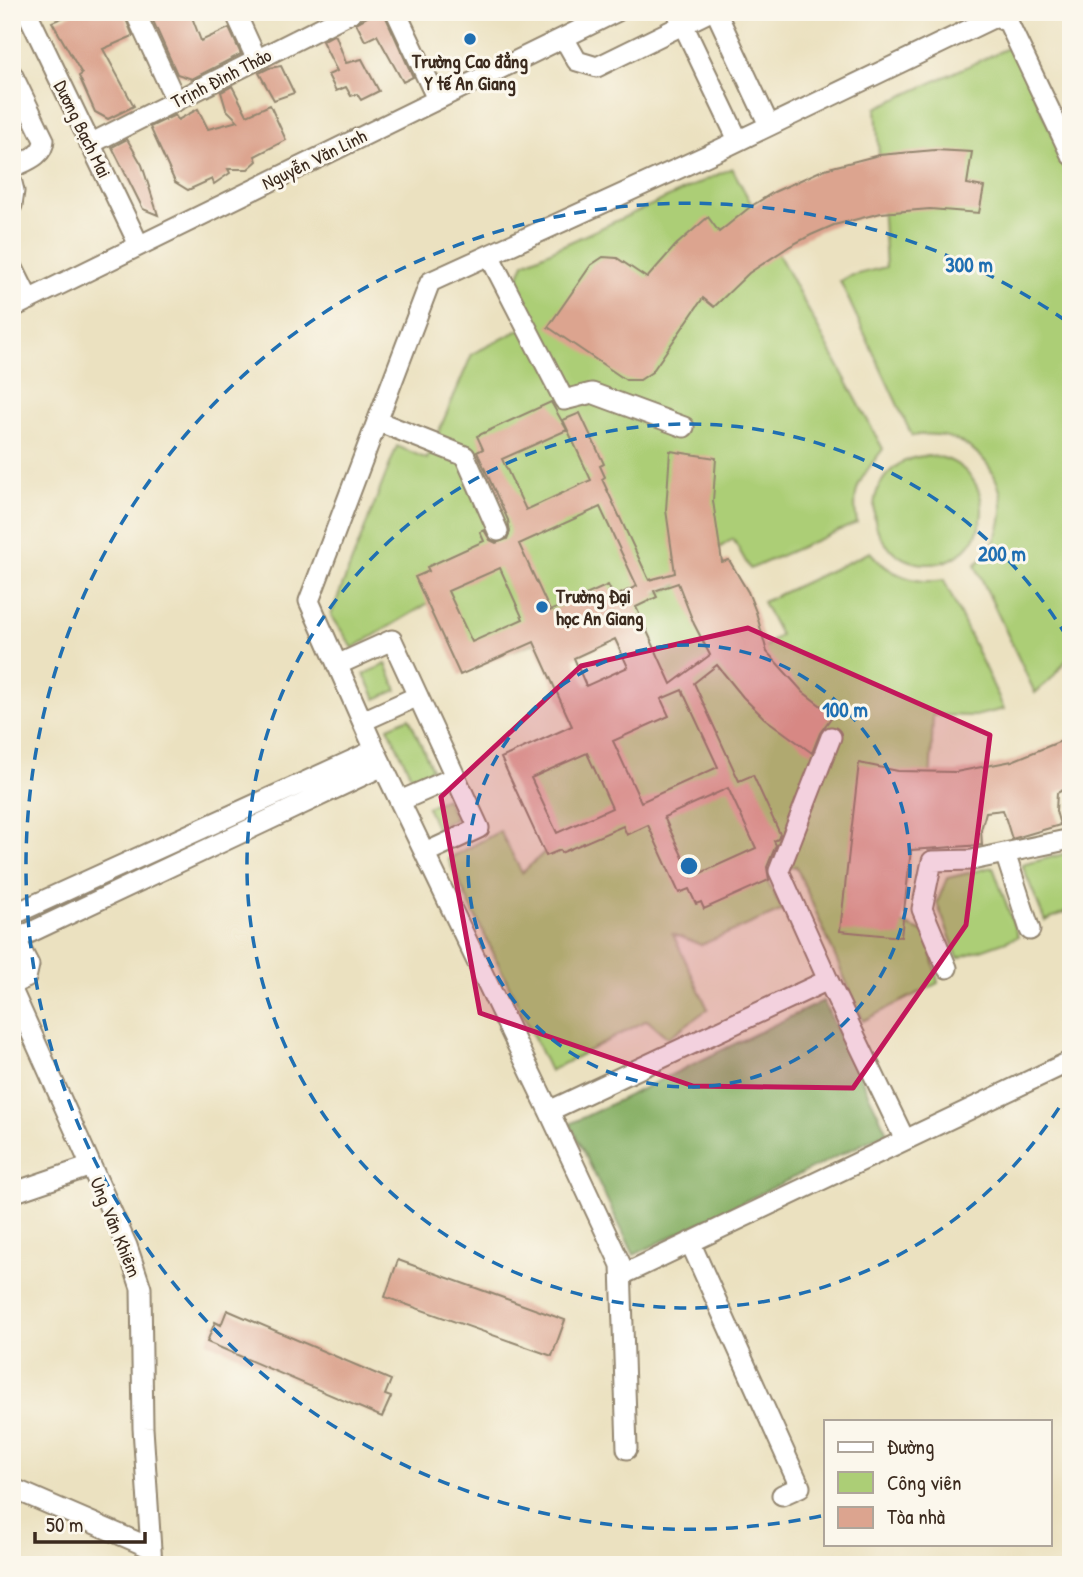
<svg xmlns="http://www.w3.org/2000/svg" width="1083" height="1577" font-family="'Patrick Hand',sans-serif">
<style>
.green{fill:#acce76;stroke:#747c4a;stroke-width:2}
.forest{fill:#89b167;stroke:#626e42;stroke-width:2}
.building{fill:#dca48f;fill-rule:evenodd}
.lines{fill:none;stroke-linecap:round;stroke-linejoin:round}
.minor-casing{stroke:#93866f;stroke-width:23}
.minor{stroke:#fff;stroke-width:19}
.marked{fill:#c2185b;fill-opacity:0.2;stroke:#c2185b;stroke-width:5;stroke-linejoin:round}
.ring{fill:none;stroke:#1f6fb2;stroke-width:3.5;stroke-dasharray:12 9}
.poi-dot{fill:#1f6fb2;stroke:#fbf7ec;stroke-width:2.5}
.labels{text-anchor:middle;stroke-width:6;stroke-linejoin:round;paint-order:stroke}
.poi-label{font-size:19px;font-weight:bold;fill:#3b2a1e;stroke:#fbf7ec}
.street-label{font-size:19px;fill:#3b2a1e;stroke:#fbf7ec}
.centre{fill:#1f6fb2;stroke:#fbf7ec;stroke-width:3.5}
.ring-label{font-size:21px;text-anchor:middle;font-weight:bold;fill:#1f6fb2;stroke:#fbf7ec;stroke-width:6;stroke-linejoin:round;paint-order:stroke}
</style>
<rect width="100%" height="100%" fill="#fbf7ec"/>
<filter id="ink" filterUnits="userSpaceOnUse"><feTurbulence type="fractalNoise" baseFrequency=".0143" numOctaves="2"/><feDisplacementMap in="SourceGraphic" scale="14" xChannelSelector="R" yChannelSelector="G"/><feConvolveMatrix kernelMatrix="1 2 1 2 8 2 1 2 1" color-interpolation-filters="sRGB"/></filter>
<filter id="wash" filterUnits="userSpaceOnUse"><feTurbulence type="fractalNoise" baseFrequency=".00686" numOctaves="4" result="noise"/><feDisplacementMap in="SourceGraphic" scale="28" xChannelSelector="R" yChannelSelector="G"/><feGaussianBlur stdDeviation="1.57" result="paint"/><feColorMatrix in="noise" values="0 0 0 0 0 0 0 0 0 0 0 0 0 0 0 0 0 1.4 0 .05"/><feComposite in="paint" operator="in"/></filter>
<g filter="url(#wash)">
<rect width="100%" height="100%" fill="#ebe1c0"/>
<path class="green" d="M1012 46 1071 174V654L1052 678 1035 693 975 565C1034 514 989 422 912 436L840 281 850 276 886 267 876 108Z
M732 168 883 449C863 476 850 486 857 523L750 569 733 539 637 601 691 580 741 666 780 635 763 602 870 552C889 575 916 585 944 580L1004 709 975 716 933 715 930 789 891 803 896 921 928 934 938 983 863 1021 796 866 764 875 783 910 701 945 673 934 708 1009 668 1038 647 1020 550 1071 448 859 500 831 522 873 549 848 512 774 644 682 617 614 472 665 439 597 353 648 331 615 397 446 427 459 472 354 535 322 515 286 524 263Z
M874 510a54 54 0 1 1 108 0a54 54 0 1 1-108 0Z
M386 664 397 690 376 699 364 674Z
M409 718 432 769 412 778 388 727Z
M446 798 455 819 436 828 427 807Z
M1071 852V909L1045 921 1022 865Z
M993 867 1018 937 958 958 937 903 947 878Z"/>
<path class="forest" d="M823 1001 887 1132 634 1255 570 1124Z"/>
<g id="blocks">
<path class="building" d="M76 12H123L133 36 103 49 134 106 108 119 95 112 79 76 82 74 52 22Z
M149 12H190L201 41 229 28 241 54 192 79 177 74Z
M376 12 384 13 413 77 403 82 377 35 365 41 356 23Z
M333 35 336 36 346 63 362 59 379 91 361 100 357 94 351 96 346 87 336 91 328 75 337 71 322 41Z
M281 66 294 93 274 100 259 73 269 68Z
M232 86 247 115 270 105 286 140 255 156 257 161 248 169H228L230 173 214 184 212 179 188 190 175 182 150 127 175 115 178 120 198 109 208 129 238 121 226 109 221 92Z
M127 139 142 165 158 215 143 209 112 147Z
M935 150 972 152 967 184 984 187 979 213 930 209 881 213 834 225 811 235 790 246 749 273 714 307 703 298 652 372 640 380H626L620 376 548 327 591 265 603 257 617 258 647 278 676 245 708 217 719 232 750 207 774 192 825 169 879 155Z
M551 402 567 430 502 459 526 510 591 480 563 420 580 413 604 464 600 466 605 477 602 479 649 580 675 573 666 510 670 451 716 458 713 501 722 562 729 560 748 592 756 612 767 652 803 692 833 715 820 733 812 753 764 718 743 697 717 665 694 683 739 781 753 775 780 834 778 839 774 841 776 845 767 867 769 880 704 909 701 902 696 904 689 889 679 893 648 825 627 835 623 826 561 853 560 850 546 856 501 758 572 726 534 642 460 675 415 577 429 571 427 567 484 541 480 532 484 530 490 540 496 543 507 539 510 532 508 520 477 452 483 449 477 436ZM600 507 637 586 614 597 608 585 550 611 519 544ZM500 568 523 619 472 642 448 591ZM678 583 694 624 710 655 671 684 636 607 657 597 654 591ZM615 639 628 667 586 686 574 658ZM682 690 718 767 641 802 613 741 669 716 661 699ZM587 753 612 808 557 833 531 778ZM728 788 756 848 692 877 664 817Z
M1071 737V786L1057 793 1056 811 1060 825 1012 839 1003 810 986 812 981 830 982 845 911 850 901 937 840 931 859 763 898 771 956 772 1012 761Z
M398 1260 565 1320 552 1356 385 1297Z
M227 1310 391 1380 385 1395 391 1397 382 1417 207 1342 215 1322 221 1325Z"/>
</g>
</g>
<g filter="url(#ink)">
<use href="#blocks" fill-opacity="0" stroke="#93866f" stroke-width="2"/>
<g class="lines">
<defs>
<path id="minor" d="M27 12 139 245
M135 12 176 101
M235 12 257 60
M396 12 437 99
M677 12 738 140
M716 12 769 125
M564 38 577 61 597 67 709 12
M12 74 44 140C43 157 25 161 12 168
M90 144 352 12
M12 183 14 191 12 205
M489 255 564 400 592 393 684 427
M12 266 29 300
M12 308 616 12
M377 421 465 456 498 531
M337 665 392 640 479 828 425 853
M363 721 418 696
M400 801 455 777
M1005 853 1030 930
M12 915 375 750
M12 932 29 965 26 978 12 984
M12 941 383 766
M947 968 922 909 932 861 972 860 1071 839
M828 980 779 871 831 737
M12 990 127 1246 141 1288 143 1428 152 1565
M549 1111 828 980 904 1138
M12 1193 91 1166
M690 1242 800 1487 782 1495
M622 1275 1071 1061
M627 1449 621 1265 549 1111 375 750 309 601 430 282 721 149 995 17 1008 22 1071 155
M12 1488 151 1548"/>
</defs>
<use href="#minor" class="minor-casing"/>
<use href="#minor" class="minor"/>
</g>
</g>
<path class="marked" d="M748 628 990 735 966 925 853 1088 693 1086 480 1013 441 797 581 666Z"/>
<g class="ring">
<circle cx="689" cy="866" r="221"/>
<path d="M1070 1090A442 442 0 1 1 1070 642"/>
<path d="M821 1516A663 663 0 1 1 1069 323"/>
</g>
<g class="poi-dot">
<circle cx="470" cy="39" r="7"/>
<circle cx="542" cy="607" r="7"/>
</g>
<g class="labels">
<g class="poi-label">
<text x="470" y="68">Trường Cao đẳng<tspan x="470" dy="22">Y tế An Giang</tspan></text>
<text x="556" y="603" text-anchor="start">Trường Đại<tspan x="556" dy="22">học An Giang</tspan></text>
</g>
<g class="street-label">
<text transform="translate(221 78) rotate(-27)" y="7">Trịnh Đình Thảo</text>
<text transform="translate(83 129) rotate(64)" y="7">Dương Bạch Mai</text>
<text transform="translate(314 159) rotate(-26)" y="7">Nguyễn Văn Linh</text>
<text transform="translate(116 1227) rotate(68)" y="7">Ung Văn Khiêm</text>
</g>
</g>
<circle cx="689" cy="866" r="10" class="centre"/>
<g class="ring-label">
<text x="969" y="272">300 m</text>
<text x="1002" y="561">200 m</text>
<text x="845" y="717">100 m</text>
</g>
<rect width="1083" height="1577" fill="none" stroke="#fbf7ec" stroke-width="42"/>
<rect x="824" y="1420" width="228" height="126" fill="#fbf7ec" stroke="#aea59a" stroke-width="2"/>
<rect x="838" y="1442" width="35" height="10" fill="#ffffff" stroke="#aea59a" stroke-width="2"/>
<text x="887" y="1454" font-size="21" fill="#3b2a1e">Đường</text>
<rect x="838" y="1472" width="35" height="21" fill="#acce76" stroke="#aea59a" stroke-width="2"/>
<text x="887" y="1490" font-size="21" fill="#3b2a1e">Công viên</text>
<rect x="838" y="1507" width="35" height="21" fill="#dca48f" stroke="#aea59a" stroke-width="2"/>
<text x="887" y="1524" font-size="21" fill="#3b2a1e">Tòa nhà</text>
<path d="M35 1532v10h110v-10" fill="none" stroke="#3b2a1e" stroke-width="3.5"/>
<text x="46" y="1532" font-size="21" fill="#3b2a1e" stroke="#fbf7ec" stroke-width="5" paint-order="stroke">50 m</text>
</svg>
